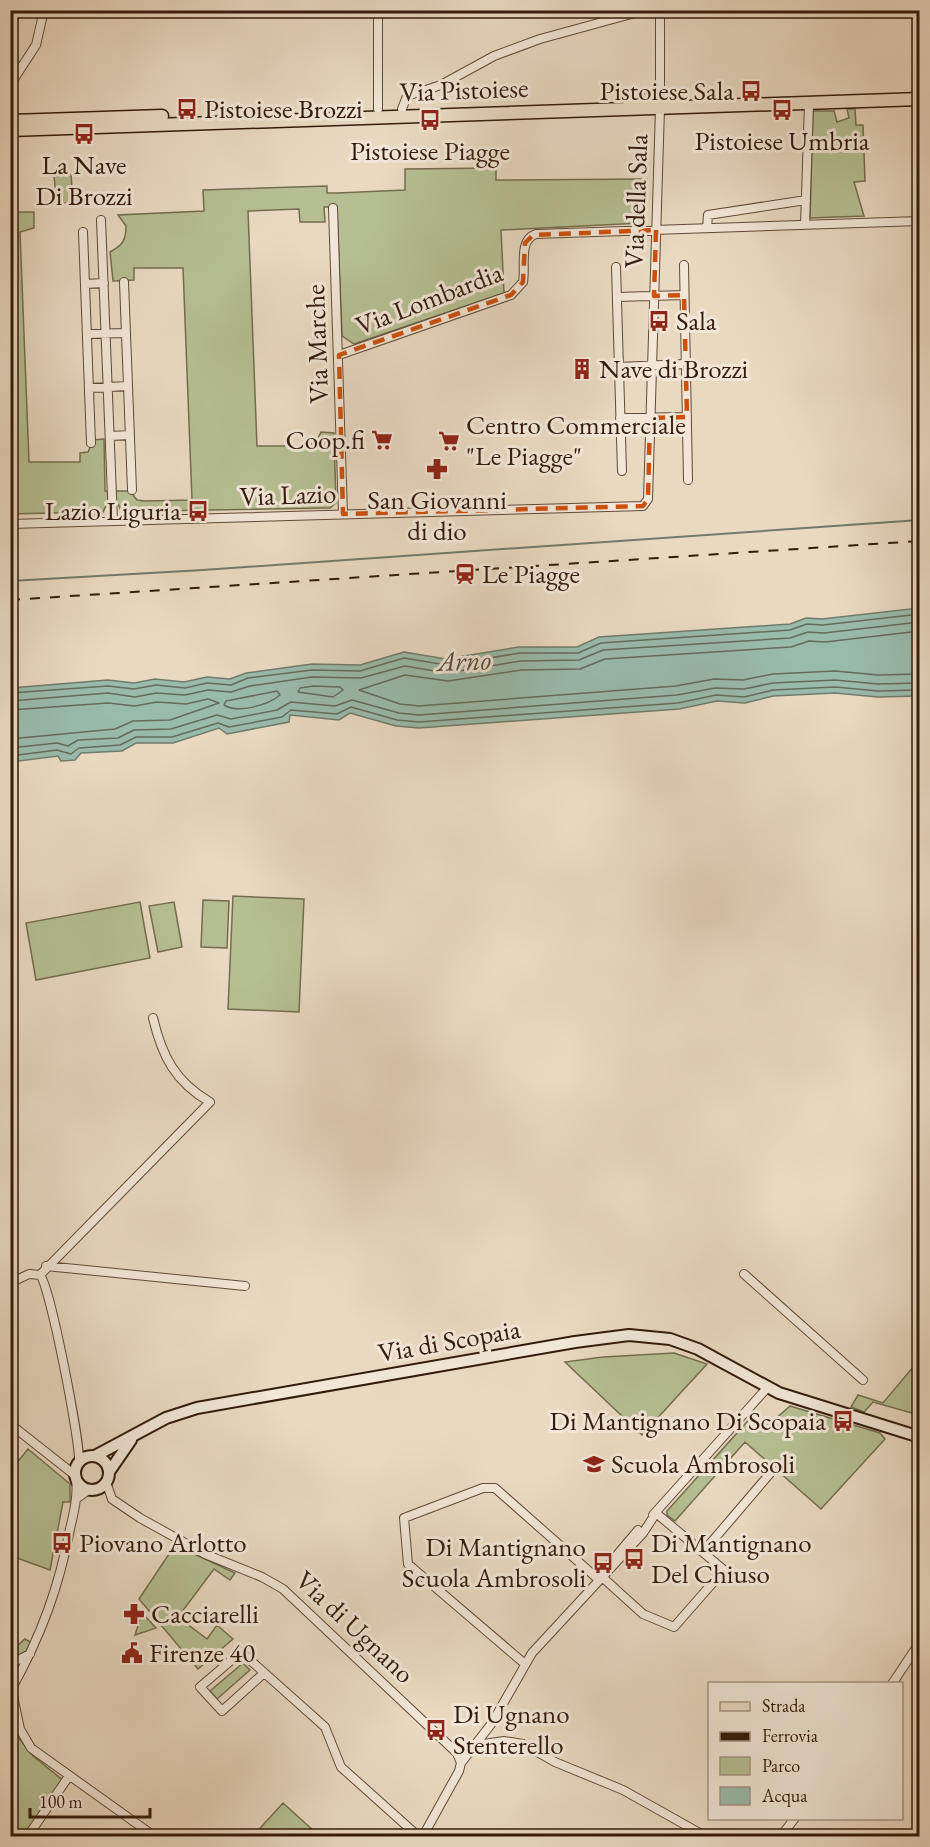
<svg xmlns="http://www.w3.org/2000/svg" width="930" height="1847" font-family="'EB Garamond',serif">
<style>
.green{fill:#b5bf93;stroke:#746d4f;stroke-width:1.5}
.water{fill:#99bbac;stroke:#717b6c;stroke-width:1.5}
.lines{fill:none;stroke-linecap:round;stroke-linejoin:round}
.shore{stroke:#666b5c;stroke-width:1.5}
.stream{stroke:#717b6c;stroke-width:2}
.street-casing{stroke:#614a38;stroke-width:10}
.secondary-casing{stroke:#341b0b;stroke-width:14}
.primary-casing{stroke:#341b0b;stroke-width:15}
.street{stroke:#f1e6d7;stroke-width:8}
.secondary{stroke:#f1e6d7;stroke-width:10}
.primary{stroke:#e9d9c1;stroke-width:12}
.rail{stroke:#341b0b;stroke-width:2;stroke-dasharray:10 10;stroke-linecap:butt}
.marked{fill:none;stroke:#cd500c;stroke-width:4.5;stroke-dasharray:12 8;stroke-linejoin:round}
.labels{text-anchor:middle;stroke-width:6;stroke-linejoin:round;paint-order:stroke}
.street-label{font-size:27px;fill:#341b0b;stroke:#f1e6d7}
.poi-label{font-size:27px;fill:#341b0b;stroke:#f1e6d7;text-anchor:start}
.water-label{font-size:28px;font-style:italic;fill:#524b3b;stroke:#f1e6d7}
</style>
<rect width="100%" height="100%" fill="#e9d9c1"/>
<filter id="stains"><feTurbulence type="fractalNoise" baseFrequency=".00333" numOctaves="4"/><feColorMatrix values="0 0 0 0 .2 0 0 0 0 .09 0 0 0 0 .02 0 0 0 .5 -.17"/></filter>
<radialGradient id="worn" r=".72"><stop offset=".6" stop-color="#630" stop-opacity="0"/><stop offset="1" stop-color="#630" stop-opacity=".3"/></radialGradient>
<path class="green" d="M847 109H855L856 125H863L865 181 854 182 864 216 810 218 813 111H834L837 122 849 118Z
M496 168V180L647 179 642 223 501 230 504 293 354 344 342 336 337 207H324L325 222H300L299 209 248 211 257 446H308L316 442 321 432 334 433 336 503 330 508 148 511V515H123L118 504H107L102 514 91 516V512L11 514 10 218 19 212H34V228L20 232 29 462H80V453L88 452 93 440 104 439 105 491H130L137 500 145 501 192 500 183 268H134V280L113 281 110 252C123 245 126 240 126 226L118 215 204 211 203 190 327 186V193H337L405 190V169Z
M71 174 73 202 57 204 54 176Z
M233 896 304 899 299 1012 228 1009Z
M203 900 229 901 227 948 201 947Z
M140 902 150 958 36 980 26 923Z
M174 902 182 947 158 952 149 906Z
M674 1353 707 1364 642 1435 565 1362 603 1357Z
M919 1360V1415L873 1402 864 1412 851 1407 858 1395 883 1403Z
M790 1406 880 1433 885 1439 821 1509 745 1442 675 1521 667 1515V1511L754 1414 761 1418 774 1420Z
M28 1449 70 1484V1502H63L50 1570 17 1558 15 1563 11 1565V1470Z
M175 1545 235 1573 230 1580 214 1569 178 1617 207 1639 217 1625 233 1639 198 1669 139 1599Z
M142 1613 156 1628 135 1635Z
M25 1639 32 1643 25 1653 11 1658 10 1647 18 1645Z
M243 1663 250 1670 217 1699 210 1691Z
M10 1702 17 1736 33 1756 64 1781 23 1835 11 1826Z
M283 1803 315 1832 320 1836H253Z"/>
<path class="water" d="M919 608 920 696H917L878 697 835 693 773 696 745 703 717 701 679 709 419 728 396 726 350 713 339 720 290 715 289 722 227 734 219 728 173 743H136L122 751 81 753 75 760 61 761 58 756 11 762V688L108 680 134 683 155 679 184 682 207 677 230 679 246 673 312 664 360 665 404 652 446 659 519 647H577L599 637 790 624 806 618 822 619Z"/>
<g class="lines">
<path class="shore" d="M920 631 825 642 809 641 791 647 605 659 580 669 521 670 448 681 405 675 359 690 400 704 419 706 676 686 714 679 743 680 773 674 835 671 878 675 920 674
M313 686 340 687 343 690 333 697 298 692 300 688Z
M277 691 280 695C268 705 238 714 224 705L226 701Z
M10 693 108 686 134 689 156 685 185 688 207 683 231 685 248 678 312 670 360 671 404 658 446 665 520 653H578L601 643 790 630 807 624 823 625 920 614
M10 701 108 693 135 697 156 693 185 695 208 690 231 692 250 686 312 677 361 678 405 666 446 673 521 661 579 660 603 650 790 638 808 632 824 633 920 622
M10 710 108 703 135 706 157 702 186 704 208 699 219 703 170 720 133 721 115 729 10 739
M10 748 57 743 68 746 78 740 118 738 134 730 171 729 217 715 231 719 277 710 291 702 335 706 352 700 399 713 419 715 677 695 715 688 744 689 773 683 835 680 878 684 920 683
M10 756 57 750 71 754 79 748 120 745 136 737H172L218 723 229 727 282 717 291 710 337 714 351 707 397 720 419 722 678 703 716 695 744 697 773 690 835 687 878 691 920 690"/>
<path class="stream" d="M10 581 203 570 920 520"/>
<defs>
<path id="street" d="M359 10 378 13V109
M660 10V100
M10 85 36 45 44 10
M402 109 407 96 441 85 494 56 540 39 646 10
M333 208 343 514
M101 220 113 521
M805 225 809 103
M707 228 708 215 806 200
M83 232 91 443
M684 265 688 480
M616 267 622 471
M124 282 132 490
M85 284 104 283
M617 297 684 295
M87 334 126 333
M339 355 511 295 523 282C526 266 518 240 536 234L920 221
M618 367 686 364
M89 388 128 386
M620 418 687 417
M110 436 130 435
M10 524 643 506 648 499 660 108
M46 1266 245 1286
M744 1274 863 1380
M40 1275 210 1102C175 1082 162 1056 153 1018
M40 1275C50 1285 81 1445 79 1463
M10 1283 29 1274 40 1275
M10 1424 76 1476
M106 1482 112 1499 140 1518 205 1554 262 1577 283 1589 457 1753 461 1763 459 1771 423 1836
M76 1499 90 1489
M653 1515 767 1388
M703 1552 773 1470
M611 1562 638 1530
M601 1576 643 1614 674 1627 724 1570 656 1513
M10 1664 30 1654
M525 1664 408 1564 404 1518 483 1488H495L598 1579
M264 1673 222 1711 200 1687 241 1652 325 1727 341 1767 418 1836
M10 1682 20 1729 31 1748 154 1836
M892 1684 920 1642
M12 1688C41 1636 59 1587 70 1529 74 1512 78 1496 76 1479
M477 1745 504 1741 523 1744 555 1762 623 1790 705 1836
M461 1763 492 1723 532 1653 643 1533 656 1513
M28 1836 69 1776
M781 1836 795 1818"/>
<path id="secondary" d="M95 1456 166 1418 197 1408 575 1342 629 1335 670 1339 698 1349 779 1393 920 1437
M75 1473a17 17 0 1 1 34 0a17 17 0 1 1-34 0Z
M109 1472 131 1440"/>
<path id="primary" d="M629 101 681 100
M12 121 162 116
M10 130 920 99"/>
</defs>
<use href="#street" class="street-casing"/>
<use href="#secondary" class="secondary-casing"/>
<use href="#primary" class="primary-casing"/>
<use href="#street" class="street"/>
<use href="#secondary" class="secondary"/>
<use href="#primary" class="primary"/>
<path class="rail" d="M10 600 920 541"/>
</g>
<path class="marked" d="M656 230 654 296 684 295 687 417 650 418 648 499 643 506 343 514 339 355 511 295 523 282 525 243 533 235Z"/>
<defs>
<symbol id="bus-bare" viewBox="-9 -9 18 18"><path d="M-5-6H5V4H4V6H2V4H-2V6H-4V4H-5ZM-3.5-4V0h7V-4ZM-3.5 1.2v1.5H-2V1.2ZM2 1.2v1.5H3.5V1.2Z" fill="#8f2418" stroke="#f1e6d7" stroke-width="2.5" paint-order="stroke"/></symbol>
<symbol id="building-bare" viewBox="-9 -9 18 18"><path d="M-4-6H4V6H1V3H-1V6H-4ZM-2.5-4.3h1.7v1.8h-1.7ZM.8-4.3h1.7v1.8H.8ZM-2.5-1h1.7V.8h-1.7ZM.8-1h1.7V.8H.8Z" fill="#8f2418" stroke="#f1e6d7" stroke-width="2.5" paint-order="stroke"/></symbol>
<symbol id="supermarket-bare" viewBox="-9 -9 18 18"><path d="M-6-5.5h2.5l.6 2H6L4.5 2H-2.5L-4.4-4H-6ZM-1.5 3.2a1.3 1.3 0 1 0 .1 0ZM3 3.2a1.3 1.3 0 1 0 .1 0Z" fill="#8f2418" stroke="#f1e6d7" stroke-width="2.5" paint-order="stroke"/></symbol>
<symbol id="pharmacy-bare" viewBox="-9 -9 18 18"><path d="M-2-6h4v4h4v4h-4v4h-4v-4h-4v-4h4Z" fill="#8f2418" stroke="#f1e6d7" stroke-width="2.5" paint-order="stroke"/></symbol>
<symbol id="station-bare" viewBox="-9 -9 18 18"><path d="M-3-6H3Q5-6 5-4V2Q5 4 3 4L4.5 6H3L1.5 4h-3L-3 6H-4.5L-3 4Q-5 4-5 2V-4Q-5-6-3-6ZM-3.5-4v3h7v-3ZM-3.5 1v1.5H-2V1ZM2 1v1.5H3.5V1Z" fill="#8f2418" stroke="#f1e6d7" stroke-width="2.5" paint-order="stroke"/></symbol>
<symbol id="school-bare" viewBox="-9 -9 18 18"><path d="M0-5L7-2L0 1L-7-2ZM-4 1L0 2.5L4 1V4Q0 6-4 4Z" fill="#8f2418" stroke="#f1e6d7" stroke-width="2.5" paint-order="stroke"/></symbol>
<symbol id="civic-bare" viewBox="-9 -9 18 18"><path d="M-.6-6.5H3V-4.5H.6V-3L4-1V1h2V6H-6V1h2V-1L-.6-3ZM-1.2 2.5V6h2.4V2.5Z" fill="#8f2418" stroke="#f1e6d7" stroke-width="2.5" paint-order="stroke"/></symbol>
</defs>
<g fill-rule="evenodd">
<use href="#bus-bare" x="736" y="76" width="30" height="30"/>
<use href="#bus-bare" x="172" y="94" width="30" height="30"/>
<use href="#bus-bare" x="767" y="95" width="30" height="30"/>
<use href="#bus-bare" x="415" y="105" width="30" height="30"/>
<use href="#bus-bare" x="69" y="119" width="30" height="30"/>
<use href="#bus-bare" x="644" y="306" width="30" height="30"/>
<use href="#building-bare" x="567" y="354" width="30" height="30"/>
<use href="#supermarket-bare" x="367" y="425" width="30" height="30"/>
<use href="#supermarket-bare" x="434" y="426" width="30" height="30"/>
<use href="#pharmacy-bare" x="422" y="454" width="30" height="30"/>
<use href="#bus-bare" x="183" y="496" width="30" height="30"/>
<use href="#station-bare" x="450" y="559" width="30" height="30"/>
<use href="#bus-bare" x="828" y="1406" width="30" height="30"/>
<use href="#school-bare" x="579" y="1449" width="30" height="30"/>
<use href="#bus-bare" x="47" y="1528" width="30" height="30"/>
<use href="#bus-bare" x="619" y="1544" width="30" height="30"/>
<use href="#bus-bare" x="588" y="1548" width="30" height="30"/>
<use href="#pharmacy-bare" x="119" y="1599" width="30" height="30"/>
<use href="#civic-bare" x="117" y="1638" width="30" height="30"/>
<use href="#bus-bare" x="421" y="1715" width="30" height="30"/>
</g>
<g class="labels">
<g class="street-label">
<text transform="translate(464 90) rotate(-2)" y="9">Via Pistoiese</text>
<text transform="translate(636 201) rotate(-88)" y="9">Via della Sala</text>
<text transform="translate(429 299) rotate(-21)" y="9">Via Lombardia</text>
<text transform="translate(317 344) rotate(-92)" y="9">Via Marche</text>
<text transform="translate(288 495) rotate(-2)" y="9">Via Lazio</text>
<text transform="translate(449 1341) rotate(-10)" y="9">Via di Scopaia</text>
<text transform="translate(355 1627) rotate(43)" y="9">Via di Ugnano</text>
</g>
<g class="poi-label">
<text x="734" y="100" text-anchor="end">Pistoiese Sala</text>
<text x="204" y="118">Pistoiese Brozzi</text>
<text x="782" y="150" text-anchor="middle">Pistoiese Umbria</text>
<text x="430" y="160" text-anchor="middle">Pistoiese Piagge</text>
<text x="84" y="174" text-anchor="middle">La Nave<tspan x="84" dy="31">Di Brozzi</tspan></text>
<text x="676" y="330">Sala</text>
<text x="599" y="378">Nave di Brozzi</text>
<text x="466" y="434">Centro Commerciale<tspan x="466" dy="31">"Le Piagge"</tspan></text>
<text x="365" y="449" text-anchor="end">Coop.fi</text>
<text x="437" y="509" text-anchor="middle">San Giovanni<tspan x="437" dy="31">di dio</tspan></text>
<text x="181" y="520" text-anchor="end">Lazio Liguria</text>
<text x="482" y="583">Le Piagge</text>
<text x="826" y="1430" text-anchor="end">Di Mantignano Di Scopaia</text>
<text x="611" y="1473">Scuola Ambrosoli</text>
<text x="79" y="1552">Piovano Arlotto</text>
<text x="651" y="1552">Di Mantignano<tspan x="651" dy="31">Del Chiuso</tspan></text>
<text x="586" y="1556" text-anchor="end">Di Mantignano<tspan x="586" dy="31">Scuola Ambrosoli</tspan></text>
<text x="151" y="1623">Cacciarelli</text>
<text x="149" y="1662">Firenze 40</text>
<text x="453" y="1723">Di Ugnano<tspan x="453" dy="31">Stenterello</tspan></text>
</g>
<g class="water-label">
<text transform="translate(464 660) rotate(-2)" y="10">Arno</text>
</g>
</g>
<rect width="930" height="1847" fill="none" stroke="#e9d9c1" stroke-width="36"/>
<rect x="12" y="12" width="906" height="1823" fill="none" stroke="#341b0b" stroke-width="3"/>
<rect x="18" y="18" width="894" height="1811" fill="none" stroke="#341b0b" stroke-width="1.5"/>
<rect x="708" y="1682" width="195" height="138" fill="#f1e6d7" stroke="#a59585" stroke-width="1.5"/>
<rect x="720" y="1702" width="30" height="9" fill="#e9d9c1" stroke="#a59585" stroke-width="1.5"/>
<text x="762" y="1712" font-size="18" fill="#341b0b">Strada</text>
<rect x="720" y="1732" width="30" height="9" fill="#341b0b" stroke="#a59585" stroke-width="1.5"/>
<text x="762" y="1742" font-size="18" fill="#341b0b">Ferrovia</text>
<rect x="720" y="1757" width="30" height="18" fill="#b5bf93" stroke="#a59585" stroke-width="1.5"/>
<text x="762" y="1772" font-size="18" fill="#341b0b">Parco</text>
<rect x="720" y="1787" width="30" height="18" fill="#99bbac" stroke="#a59585" stroke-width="1.5"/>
<text x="762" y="1802" font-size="18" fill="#341b0b">Acqua</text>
<path d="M30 1808v9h120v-9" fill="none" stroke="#341b0b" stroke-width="3"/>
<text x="39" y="1808" font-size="18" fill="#341b0b" stroke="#f1e6d7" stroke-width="4.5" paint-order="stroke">100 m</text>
<rect width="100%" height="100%" filter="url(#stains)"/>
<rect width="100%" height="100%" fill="url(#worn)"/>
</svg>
